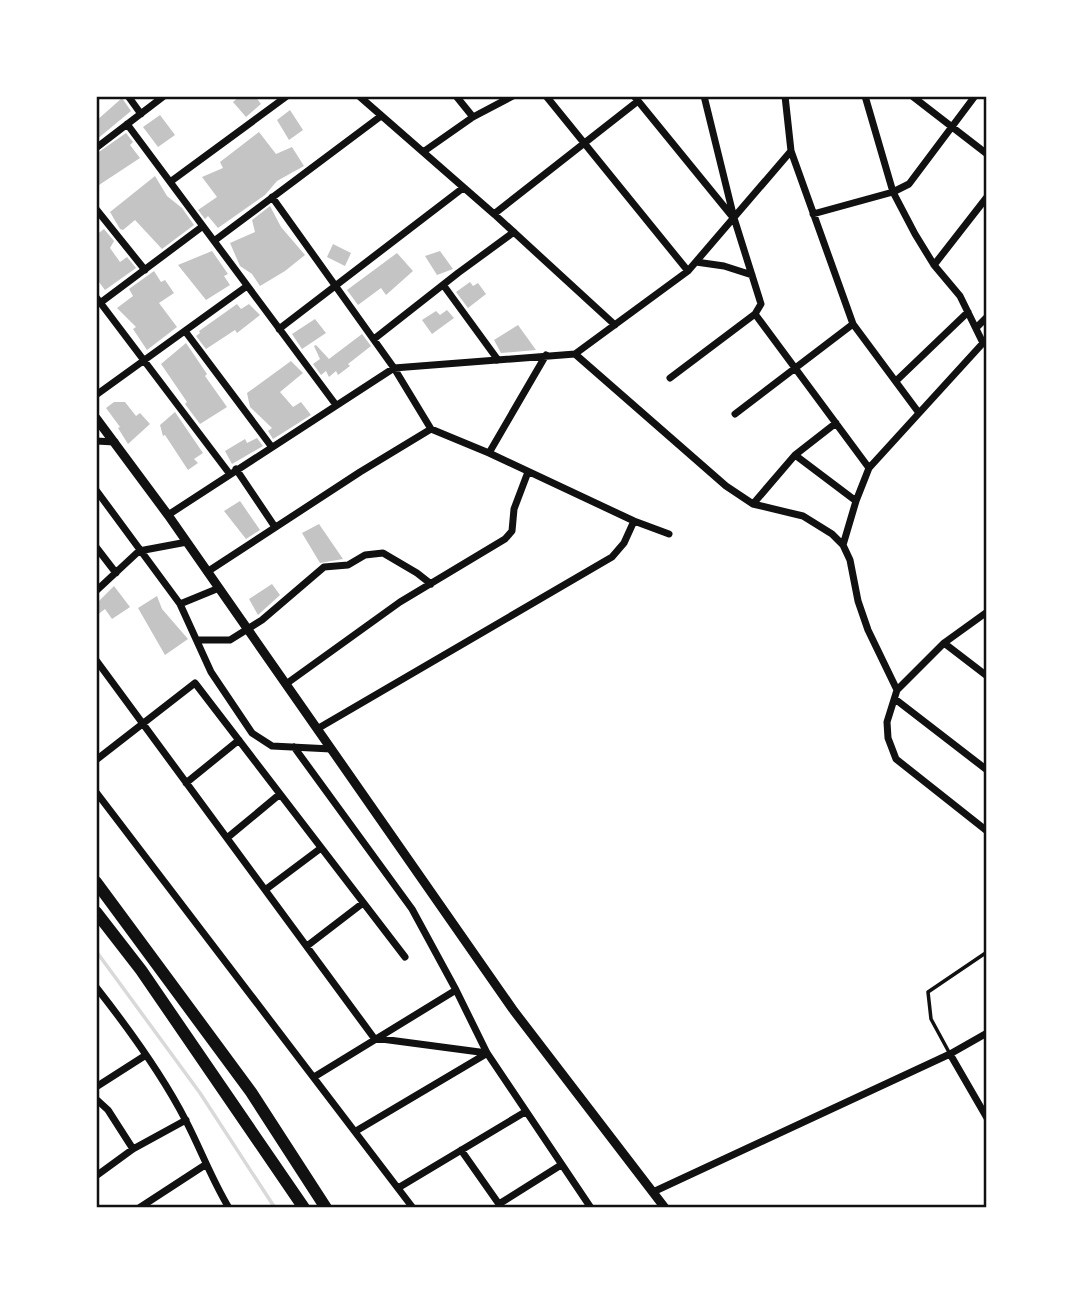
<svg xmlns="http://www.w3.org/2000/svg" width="1083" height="1304" font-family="Raleway,sans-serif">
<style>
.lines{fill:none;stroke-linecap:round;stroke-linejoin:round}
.stream{stroke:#d9d9d9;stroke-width:3.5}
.building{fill:#c4c4c4}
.service{stroke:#111;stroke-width:3.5}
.minor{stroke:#111;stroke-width:7}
.tertiary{stroke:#111;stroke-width:9}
.motorway{stroke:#111;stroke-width:12}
.neatline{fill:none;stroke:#111;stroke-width:2.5}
</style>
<rect width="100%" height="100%" fill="#fff"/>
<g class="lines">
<path class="stream" d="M96 951 200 1093 275 1208"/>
</g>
<path class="building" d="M240 96H255L261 104 246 117 233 102Z
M122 98 131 111 96 140V121Z
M290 110 303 130 289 140 277 120Z
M160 115 175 135 158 147 143 127Z
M259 132 276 154 292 147 304 166 277 181 265 195 218 228 208 216 205 219 198 210 217 197 202 177 223 168 220 162Z
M126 133 133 142 130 145 140 158 96 187V154Z
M155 176 167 196 182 208 194 225 162 249 135 220 123 230 120 229 110 212Z
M270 206 281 227 305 255 285 271 260 286 252 274 240 266 230 243 255 232 252 220Z
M104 229 114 241 110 248 120 262 127 257 136 268 105 290 96 278V235Z
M333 244 351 253 345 266 327 257Z
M212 251 228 274 224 276 230 285 206 300 178 265Z
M440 251 453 269 437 275 425 256Z
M397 253 413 271 386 295 381 288 358 305 347 290Z
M154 271 161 282 165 280 174 293 159 303 177 327 147 350 133 329 136 327 117 308 133 296 129 289Z
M470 282 473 286 478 283 486 294 468 308 456 292Z
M237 304 241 309 249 304 260 315 237 333 235 330 206 349 196 336 200 333 199 331Z
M447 310 454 318 432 334 422 320 436 311 440 315Z
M315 319 326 333 302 349 292 334Z
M518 325 536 350 501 353 494 340Z
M362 334 371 346 348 364 350 366 338 375 336 371 329 377 326 371 321 375 313 364 320 359 314 346 316 345 329 359Z
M186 343 207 374 205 376 227 407 200 424 185 404 187 402 161 364Z
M291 361 303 373 280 392 293 407 301 402 311 415 273 439 268 431 272 428 250 407 247 393Z
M114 402H125L136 416 140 413 150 424 128 444 118 428 120 427 106 408Z
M175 412 203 453 194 459 198 463 188 470 165 435 163 436 160 425Z
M257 438 263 446 232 464 225 451 245 439 247 443Z
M240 501 260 530 246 539 224 511Z
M319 524 343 559 320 563 302 533Z
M272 584 280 595 258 615 249 599Z
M114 586 130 607 112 619 105 609 96 616V604Z
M157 596 162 609 188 639 165 655 138 608Z"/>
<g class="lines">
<path class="service" d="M950 1054 931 1019 928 992 987 952"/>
<path class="minor" d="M128 96 141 114
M359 96 494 214 615 325
M456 96 473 117
M546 96 688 271
M634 96 731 215
M865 96 893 192 915 234 934 265 960 296 983 343 987 344
M912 96 987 154
M127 124 336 405
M96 148 164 96
M423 152 473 117 513 96
M170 182 287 96
M272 197 394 368 431 429 489 453 634 521 669 534
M96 209 145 270
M494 214 638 101
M813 214 893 192 909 184 975 96
M214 241 381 116
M696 262 724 266 752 275
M934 265 987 197
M444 286 498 360
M96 297 229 473
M100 303 203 226
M755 314 869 468
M853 324 919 413
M976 328 987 317
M279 329 463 188
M185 331 271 446
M374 339 458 273 514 232
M575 354 726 486 753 504 803 516 832 534 843 545 850 560 858 601 868 630 897 690 887 722 888 738 896 759 987 831
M670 378 755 314 761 304 734 218 704 96
M896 381 968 312
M96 395 247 286
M735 414 853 324 791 151 785 96
M96 441 115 442
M489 453 546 355
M795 455 856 501
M236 469 275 527
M96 490 180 604 211 672 252 733 272 746 331 749
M753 504 795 455 836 423
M168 515 394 368 575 354 688 271 791 151
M843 545 856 501 869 468 983 343
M96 547 116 573
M207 572 360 472 431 429
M96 591 139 551 187 542
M180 604 219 588
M197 640H230L262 620 324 567 348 565 365 555 383 553 417 573 431 584
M944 643 987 676
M96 660 374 1038 487 1053
M286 684 400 602 505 539 512 531 514 509 528 472
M897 690 944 643 987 612
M895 699 987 770
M317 729 612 557 624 543 634 521
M294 747 412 909 456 990 487 1053 591 1208
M96 760 195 683 405 957
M186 783 239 740
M96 792 413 1208
M227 838 280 794
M265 890 321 848
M307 946 363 903
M96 987C129 1029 162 1074 186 1121 201 1150 212 1180 229 1208
M950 1054 987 1118
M314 1077 456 990
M96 1087 146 1055
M96 1099 108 1110 133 1149
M356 1131 486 1054
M461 1150 501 1207
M96 1176 133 1149 186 1120
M398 1188 525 1112
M653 1192 950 1054 987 1033
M499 1204 561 1165
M139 1208 205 1165"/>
<path class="tertiary" d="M96 418 168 515 514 1011 665 1208"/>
<path class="motorway" d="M96 882 251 1092 326 1208
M96 912 141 970 304 1208"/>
</g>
<rect width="1083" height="1304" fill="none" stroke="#ffffff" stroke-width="196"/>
<rect x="98" y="98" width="887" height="1108" class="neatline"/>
</svg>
